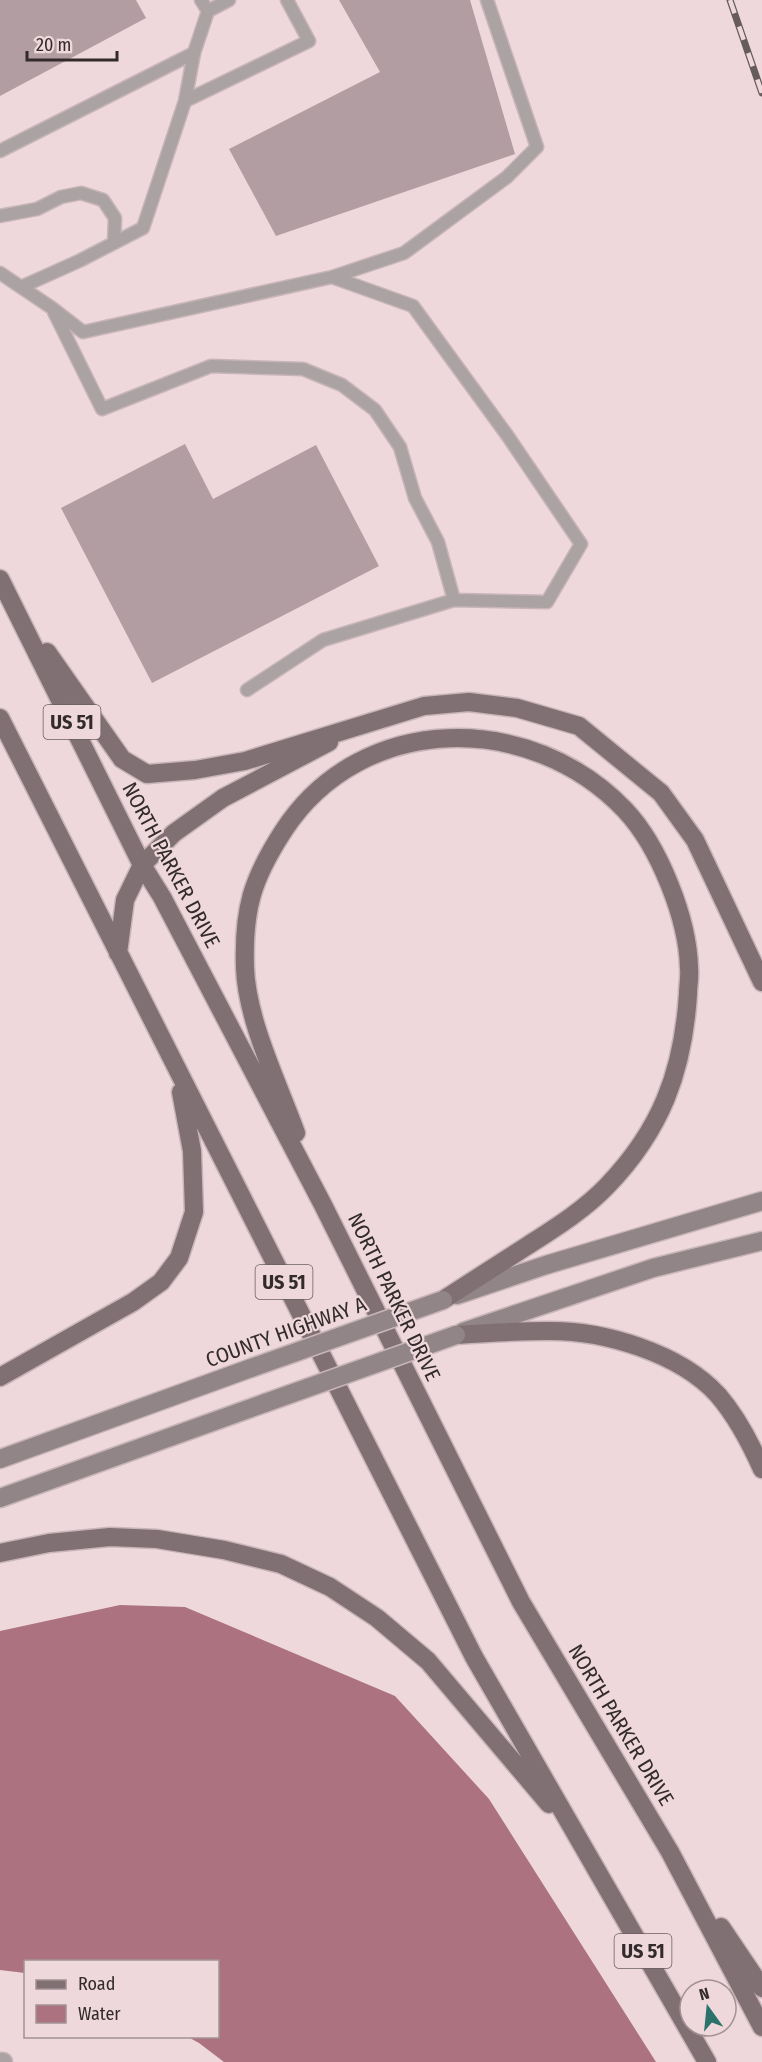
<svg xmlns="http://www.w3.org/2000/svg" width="762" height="2062" font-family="'Fira Sans Condensed',sans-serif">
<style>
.water{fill:#ac7280}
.building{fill:#b29ea2}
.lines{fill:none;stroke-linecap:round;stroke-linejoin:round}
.service-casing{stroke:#c8b5b9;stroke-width:15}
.minor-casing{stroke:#c8b5b9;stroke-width:21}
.secondary-casing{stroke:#c8b5b9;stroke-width:21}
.primary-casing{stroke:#c8b5b9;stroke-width:21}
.service{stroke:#aba2a4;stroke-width:12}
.minor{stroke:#aba2a4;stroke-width:18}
.secondary{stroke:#928587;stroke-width:18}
.primary{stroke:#807073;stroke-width:18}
.rail-casing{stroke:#675c5d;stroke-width:7}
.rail{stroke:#eed8dc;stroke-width:4.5;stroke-dasharray:14;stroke-linecap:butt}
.secondary-bridge-casing{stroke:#c8b5b9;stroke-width:21;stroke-linecap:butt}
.secondary-bridge{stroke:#928587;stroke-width:18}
.labels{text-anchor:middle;stroke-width:4.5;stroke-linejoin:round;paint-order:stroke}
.shield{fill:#eed8dc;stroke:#6a5e60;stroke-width:1.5}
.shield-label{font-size:20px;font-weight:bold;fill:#322a2b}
.street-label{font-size:21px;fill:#322a2b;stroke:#eed8dc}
</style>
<rect width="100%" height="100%" fill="#eed8dc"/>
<path class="water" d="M120 1605 185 1607 395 1696 489 1799 656 2062H224L199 2043 188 2037 218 2036V1962H26L25 1973 0 1970V1631Z"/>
<path class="building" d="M0 0H136L146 18 0 96Z
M339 0H470L515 154 276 236 229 149 380 72Z
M185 444 213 499 316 445 379 566 152 683 61 508Z"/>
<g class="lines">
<defs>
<path id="service" d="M201 0 208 11 229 0
M185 101 309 41 287 0
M0 151 194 53
M0 216 37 209 61 197 81 193 103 200 115 218 114 243
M0 273 52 308 83 332 332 277 413 306 507 435 581 544 547 602 454 600 323 640 247 690
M332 277 404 253 507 177 537 147 487 0
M21 287 79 261 143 228 185 101 194 53 208 11
M54 312 102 409 211 366 303 369 342 385 375 410 400 447 415 498 438 542 454 600"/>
<path id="minor" d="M0 2062H3"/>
<path id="secondary" d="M457 1295 546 1265 762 1201
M463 1332 653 1268 762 1241
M0 1459 251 1368
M0 1498 265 1403"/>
<path id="primary" d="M0 579 142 865 162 897 323 1205 521 1602 670 1852 762 2027
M47 652 122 759 147 774 195 770 245 761 424 706 469 702 517 708 579 726 661 793 695 840 762 982
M0 718 474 1657 707 2062
M118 953 125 900 142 865 174 833 223 798 329 742
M296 1133C278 1083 247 1021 245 968 243 909 252 879 284 830 362 711 531 711 625 810 659 846 688 919 689 968 690 977 688 986 688 994 683 1072 661 1130 607 1186 584 1210 555 1228 527 1246 499 1264 471 1282 443 1300
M456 1335C486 1333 517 1331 547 1331 603 1330 680 1353 718 1395 737 1417 750 1442 762 1469
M0 1377 133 1302 161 1282 179 1258 194 1212 192 1151 181 1092
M0 1553 49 1543 110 1537 157 1539 224 1550 281 1564 330 1587 377 1618 428 1661 549 1804
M721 1927 762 1988"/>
</defs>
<use href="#service" class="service-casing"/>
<use href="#minor" class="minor-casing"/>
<use href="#secondary" class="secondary-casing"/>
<use href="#primary" class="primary-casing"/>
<use href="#service" class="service"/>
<use href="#minor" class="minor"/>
<use href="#secondary" class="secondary"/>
<use href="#primary" class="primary"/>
<defs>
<path id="rail" d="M730 0 762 93"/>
</defs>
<use href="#rail" class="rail-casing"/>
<use href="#rail" class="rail"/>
<defs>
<path id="secondary-bridge" d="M251 1368 443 1300
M265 1403 456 1335"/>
</defs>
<use href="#secondary-bridge" class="secondary-bridge-casing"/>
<use href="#secondary-bridge" class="secondary-bridge"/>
</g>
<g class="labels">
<g class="shield">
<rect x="43.5" y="705" width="57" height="34" rx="4.5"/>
<rect x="255.5" y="1265" width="57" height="34" rx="4.5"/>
<rect x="614.5" y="1934" width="57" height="34" rx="4.5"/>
</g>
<g class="shield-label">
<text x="72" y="729">US 51</text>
<text x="284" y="1289">US 51</text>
<text x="643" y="1958">US 51</text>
</g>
<g class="street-label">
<text transform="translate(171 865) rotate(62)" y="7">NORTH PARKER DRIVE</text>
<text transform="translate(394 1297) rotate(64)" y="7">NORTH PARKER DRIVE</text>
<text transform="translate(286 1332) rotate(-20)" y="7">COUNTY HIGHWAY A</text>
<text transform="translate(621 1725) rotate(59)" y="7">NORTH PARKER DRIVE</text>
</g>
</g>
<rect x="24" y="1960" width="195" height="78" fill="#eed8dc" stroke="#a39295" stroke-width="1.5"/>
<rect x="36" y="1980" width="30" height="9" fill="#807073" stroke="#a39295" stroke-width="1.5"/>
<text x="78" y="1990" font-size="18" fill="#322a2b">Road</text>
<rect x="36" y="2005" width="30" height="18" fill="#ac7280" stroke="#a39295" stroke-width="1.5"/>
<text x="78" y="2020" font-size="18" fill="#322a2b">Water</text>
<g transform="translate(708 2008) rotate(345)"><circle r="28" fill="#eed8dc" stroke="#a39295" stroke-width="1.5"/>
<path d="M0-4.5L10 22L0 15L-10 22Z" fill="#2b726a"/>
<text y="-9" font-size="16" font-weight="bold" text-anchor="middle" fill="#322a2b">N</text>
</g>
<path d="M27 51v9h90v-9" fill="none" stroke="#322a2b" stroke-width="3"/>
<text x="36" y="51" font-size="18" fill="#322a2b" stroke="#eed8dc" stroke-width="4.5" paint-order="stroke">20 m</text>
</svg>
